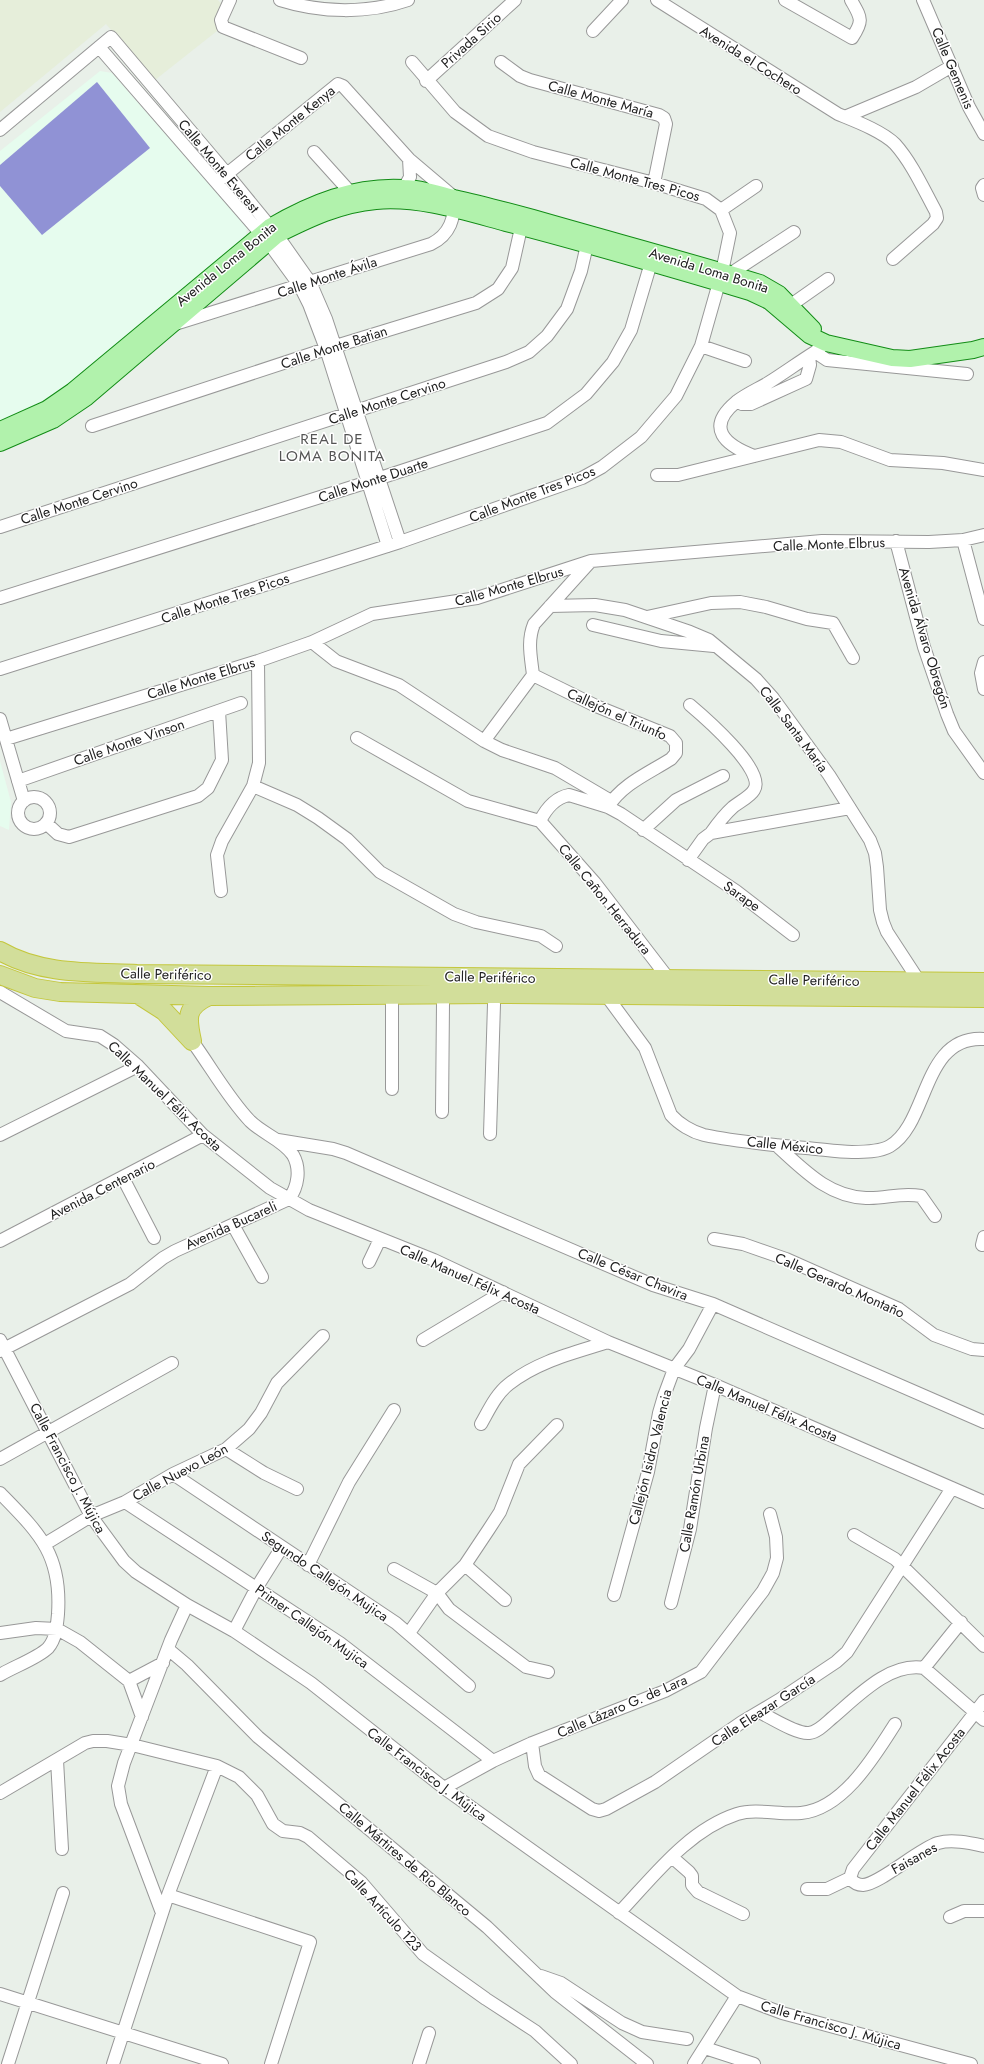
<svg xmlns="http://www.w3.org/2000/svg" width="984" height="2064" font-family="Jost,sans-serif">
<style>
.commercial{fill:#e6eeda}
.education{fill:#e6fcee}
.pitch{fill:#9092d5}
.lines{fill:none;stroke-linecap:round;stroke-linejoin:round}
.minor-casing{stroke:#989898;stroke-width:14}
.major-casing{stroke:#128c16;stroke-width:18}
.highway-casing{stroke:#c4c73d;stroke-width:20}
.minor{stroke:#fff;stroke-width:12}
.major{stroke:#b1f2ac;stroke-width:16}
.highway{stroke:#d2de9a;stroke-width:18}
.labels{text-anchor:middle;stroke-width:3;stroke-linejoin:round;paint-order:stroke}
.street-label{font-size:14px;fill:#212121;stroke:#fff}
.neighbourhood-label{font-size:15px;letter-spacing:1px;fill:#545454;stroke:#fff}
</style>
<rect width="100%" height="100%" fill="#e9f0e9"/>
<path class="commercial" d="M0 0H218L226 9 217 31 155 80 106 24 0 112Z"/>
<path class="education" d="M100 71 112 73 247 228 246 235 93 367 51 400 0 421V151Z
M0 761 11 802 9 830 0 826Z"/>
<path class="pitch" d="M97 82 150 148 42 235 0 186V165Z"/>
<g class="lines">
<defs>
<path id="minor" d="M230 0 221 20 223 27 301 58
M280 0C321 13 368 14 408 0
M657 0 838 114C855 121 882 131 895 144 912 163 924 190 936 212L937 218 933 224 893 259
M785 0 852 38C864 20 861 18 851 0
M923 0 969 107 984 134
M593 31 622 0
M99 47 268 242 300 286 309 304 326 349 388 546
M501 62 520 76 530 80 659 115 664 118 666 124 654 183
M426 81 515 0
M847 116 916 87 952 66
M0 130 111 37 227 174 277 235 310 282 326 319 400 542
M314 152 351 193
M984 185 982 188 984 195
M404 188 410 177 409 159
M721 210 756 186
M730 274 794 232
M791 305 828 279
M175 324 431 244C451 234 454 218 455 198L409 159 343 86 338 84 217 182
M701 346 745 361
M815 352 827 360 967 374
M737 401 742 404H751L806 379 810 365 809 356
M92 426 326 349 476 303 498 289 512 268 523 219
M754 456C725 445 705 428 736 402 746 394 758 389 768 383 784 373 799 362 815 352L826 343
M657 475H678L819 440 841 442 890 460 943 463 984 470
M0 527 506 362 529 352 547 336 567 309 581 271 589 236
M963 540 984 619
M896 541 924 647 947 714 954 731 984 773
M0 598 368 482 547 423 586 394 613 362 631 330 653 256
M550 606 595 605 625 610 690 632 709 640 756 679 773 698 829 775 870 840 875 853 877 867 880 910 883 922 887 932 919 981
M647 617 711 603 740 602 766 607 807 619 833 623 853 658
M593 625 661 641 714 646
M312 642 336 661 399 685 484 741 502 750 555 768 611 801
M984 662 981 673 984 689
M0 669 400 542 582 478 602 467 641 437 676 396 701 346 722 272 730 233 721 210 706 199 654 183 533 152 488 136 455 112 412 62
M533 675 596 706 670 736 676 743V753L671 759C649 773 622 784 608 807
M690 705C703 716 767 771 754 790 750 797 739 802 733 807 724 815 718 823 711 833
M0 719 24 801
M357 738 468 801 540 821
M6 739 258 661 312 642 372 614 477 598 591 561 822 541 929 542 963 540 984 535
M484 741 533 675C531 657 527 641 534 624L590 562
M18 781 241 703
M253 786 297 805 318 818 347 839 380 872 454 914 476 922 541 936 556 946
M18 813a16 16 0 1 1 32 0a16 16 0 1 1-32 0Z
M540 821C546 809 554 798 569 795L608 807 621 814 736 891 793 935
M540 821 595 883 668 978
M46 823 58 834 69 837 198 796 208 788 222 760 219 711
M643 830 676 800 723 776
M688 860 703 839 711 833 850 808
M221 891 217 855 222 841 253 786 259 763 258 661
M0 992 66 1031 100 1036 114 1045 138 1066 203 1135 270 1188 309 1210 434 1260 608 1342 715 1385 984 1502
M606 995 645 1048 671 1115C679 1124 692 1132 704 1135 737 1142 773 1145 806 1148 821 1149 837 1152 852 1152 863 1152 880 1152 890 1146 929 1123 922 1035 984 1039
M392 1089V1003
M442 1112 443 1003
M490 1134 494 1004
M0 1135 138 1066
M278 1140 333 1149 346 1153 653 1285 713 1304 984 1422
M776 1145C803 1169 828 1197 866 1198 886 1199 900 1192 921 1196L935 1216
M123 1178 154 1238
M233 1225 262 1277
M714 1239 743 1244 786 1259 899 1309 934 1335 972 1349 984 1350
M0 1241 203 1135
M982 1245 984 1237
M369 1262 380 1239
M0 1340 91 1516 124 1561 136 1572 187 1605 234 1631 311 1683 444 1788 737 1996 782 2013 971 2064
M423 1340 503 1292
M0 1351 130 1284 163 1258 175 1251 289 1199C298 1187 301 1169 293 1155 283 1140 263 1134 250 1121 228 1098 211 1067 192 1041
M481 1424C489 1410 496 1394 509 1384 538 1361 574 1353 608 1342
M226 1449 264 1473 297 1489
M0 1459 172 1363
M173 1474 396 1623 469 1686
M0 1493C39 1533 62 1554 58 1614 57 1625 56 1639 48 1648 38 1658 13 1667 0 1675
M125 1502 340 1643 493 1761
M854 1535 895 1559 984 1646
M45 1544 91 1516 125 1502 173 1474 226 1449 249 1429 261 1413 277 1383 323 1336
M308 1565 349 1482 394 1410
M465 1565 505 1600
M394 1569 437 1593 449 1609 526 1667 548 1672
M614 1595 648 1472 659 1413 664 1396 674 1369 689 1349 713 1304
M671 1603 690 1529 706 1428 715 1385
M234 1631 257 1587 282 1547
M0 1633 36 1628 57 1629 80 1642 129 1681 142 1717
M409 1633 437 1593 465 1565 489 1529 500 1512 519 1464 557 1425
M168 1649 187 1665 258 1737 487 1927 555 1992 647 2064
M924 1668 961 1622
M129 1681 163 1663
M761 1713C772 1718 796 1734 809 1733 818 1732 826 1723 832 1718 857 1697 889 1662 924 1668L984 1720
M532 1743 535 1766 539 1775 592 1809 599 1811 606 1809 655 1782 742 1722 779 1700 836 1662 847 1652 952 1488
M57 1760 62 1849
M444 1788 493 1761 532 1743 665 1691 701 1672 763 1591 773 1573 777 1558 776 1537 770 1514
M0 1793 85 1743 93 1741H107L132 1745 217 1766 239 1777 257 1795 273 1824 283 1831 300 1833 308 1837 361 1882 423 1954 486 1999 535 2031 571 2064
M673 1858 689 1872 692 1876V1885L698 1892 743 1914
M850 1878 853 1869 984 1701
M850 1878C853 1882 857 1885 863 1885 880 1884 917 1850 938 1843 952 1839 970 1843 984 1846
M807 1889H827L850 1878
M168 1895 310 1942 271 2064
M162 1913 121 1804 118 1786 124 1763 171 1640 187 1605
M619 1913C653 1877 688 1830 737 1814 757 1808 780 1815 801 1813 843 1809 874 1757 895 1724
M950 1917 964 1911H984
M541 1976 561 1983 622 2023 642 2032 687 2039
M0 1994 222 2064
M705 2048 754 2064
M8 2064 63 1893
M113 2064 168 1895 217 1766
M419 2064 429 2033
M694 2064 737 1996"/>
<path id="major" d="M0 430 47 409 73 391 270 227C311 203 355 185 404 188 421 188 438 194 454 198 481 204 507 211 533 218 609 240 685 260 760 283L779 294 813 329
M0 443 53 420 87 397 277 235C309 219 340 204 376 201 419 197 465 212 506 223 588 244 669 268 750 292L769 301 809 335 826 343 892 358 910 359 973 350 984 347"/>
<path id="highway" d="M0 951C41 975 91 972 137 974L984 982
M0 975 35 988 60 992 209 996 496 994 984 998
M139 995 164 1011 192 1041
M192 1041C187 1018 185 1007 209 996"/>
</defs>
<use href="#minor" class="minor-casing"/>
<use href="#major" class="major-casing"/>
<use href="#highway" class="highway-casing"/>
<use href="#minor" class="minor"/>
<use href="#major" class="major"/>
<use href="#highway" class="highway"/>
</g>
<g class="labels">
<g class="street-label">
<text transform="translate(471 40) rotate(-42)" y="5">Privada Sirio</text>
<text transform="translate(751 60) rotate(32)" y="5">Avenida el Cochero</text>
<text transform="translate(953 68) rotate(67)" y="5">Calle Gemenis</text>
<text transform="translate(601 99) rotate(15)" y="5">Calle Monte María</text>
<text transform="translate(290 123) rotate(-39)" y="5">Calle Monte Kenya</text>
<text transform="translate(219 166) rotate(50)" y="5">Calle Monte Everest</text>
<text transform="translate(635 179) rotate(15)" y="5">Calle Monte Tres Picos</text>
<text transform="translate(226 264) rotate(-39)" y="5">Avenida Loma Bonita</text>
<text transform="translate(709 270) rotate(17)" y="5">Avenida Loma Bonita</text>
<text transform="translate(327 277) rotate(-18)" y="5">Calle Monte Ávila</text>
<text transform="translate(334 347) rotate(-18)" y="5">Calle Monte Batian</text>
<text transform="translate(387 401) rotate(-18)" y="5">Calle Monte Cervino</text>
<text transform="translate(373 480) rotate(-18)" y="5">Calle Monte Duarte</text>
<text transform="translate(532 494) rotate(-21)" y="5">Calle Monte Tres Picos</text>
<text transform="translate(79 501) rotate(-18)" y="5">Calle Monte Cervino</text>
<text transform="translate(829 544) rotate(-2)" y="5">Calle Monte Elbrus</text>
<text transform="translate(509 586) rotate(-16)" y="5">Calle Monte Elbrus</text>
<text transform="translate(225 598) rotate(-18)" y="5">Calle Monte Tres Picos</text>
<text transform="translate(925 638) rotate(73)" y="5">Avenida Álvaro Obregón</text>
<text transform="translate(201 678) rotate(-17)" y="5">Calle Monte Elbrus</text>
<text transform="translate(617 714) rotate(24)" y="5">Callejón el Triunfo</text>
<text transform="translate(794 729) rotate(53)" y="5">Calle Santa María</text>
<text transform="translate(129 742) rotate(-19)" y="5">Calle Monte Vinson</text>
<text transform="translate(742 896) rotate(35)" y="5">Sarape</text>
<text transform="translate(605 899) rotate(51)" y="5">Calle Cañon Herradura</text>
<text transform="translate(166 974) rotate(1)" y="5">Calle Periférico</text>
<text transform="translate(490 977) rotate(1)" y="5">Calle Periférico</text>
<text transform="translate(814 980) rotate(1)" y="5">Calle Periférico</text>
<text transform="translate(165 1096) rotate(44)" y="5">Calle Manuel Félix Acosta</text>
<text transform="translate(785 1145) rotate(6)" y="5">Calle México</text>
<text transform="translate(102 1189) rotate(-27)" y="5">Avenida Centenario</text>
<text transform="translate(231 1225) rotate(-24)" y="5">Avenida Bucareli</text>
<text transform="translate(633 1274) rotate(22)" y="5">Calle César Chavira</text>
<text transform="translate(470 1279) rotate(24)" y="5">Calle Manuel Félix Acosta</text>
<text transform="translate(840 1285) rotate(24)" y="5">Calle Gerardo Montaño</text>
<text transform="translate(767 1408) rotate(23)" y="5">Calle Manuel Félix Acosta</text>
<text transform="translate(650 1457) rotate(-76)" y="5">Callejón Isidro Valencia</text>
<text transform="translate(68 1468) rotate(62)" y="5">Calle Francisco J. Mújica</text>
<text transform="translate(180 1472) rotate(-28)" y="5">Calle Nuevo León</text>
<text transform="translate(694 1494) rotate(-80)" y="5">Calle Ramón Urbina</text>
<text transform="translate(325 1576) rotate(34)" y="5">Segundo Callejón Mujica</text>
<text transform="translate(312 1626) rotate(35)" y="5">Primer Callejón Mujica</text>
<text transform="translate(622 1706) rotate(-23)" y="5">Calle Lázaro G. de Lara</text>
<text transform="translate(763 1710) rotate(-33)" y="5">Calle Eleazar García</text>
<text transform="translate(427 1774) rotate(37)" y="5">Calle Francisco J. Mújica</text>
<text transform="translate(915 1789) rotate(-52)" y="5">Calle Manuel Félix Acosta</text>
<text transform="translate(914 1858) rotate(-29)" y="5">Faisanes</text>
<text transform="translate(405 1859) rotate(40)" y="5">Calle Mártires de Río Blanco</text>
<text transform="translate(383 1910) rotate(47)" y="5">Calle Artículo 123</text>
<text transform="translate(831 2025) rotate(16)" y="5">Calle Francisco J. Mújica</text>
</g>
<g class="neighbourhood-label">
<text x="332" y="444">REAL DE<tspan x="332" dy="17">LOMA BONITA</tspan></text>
</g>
</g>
</svg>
